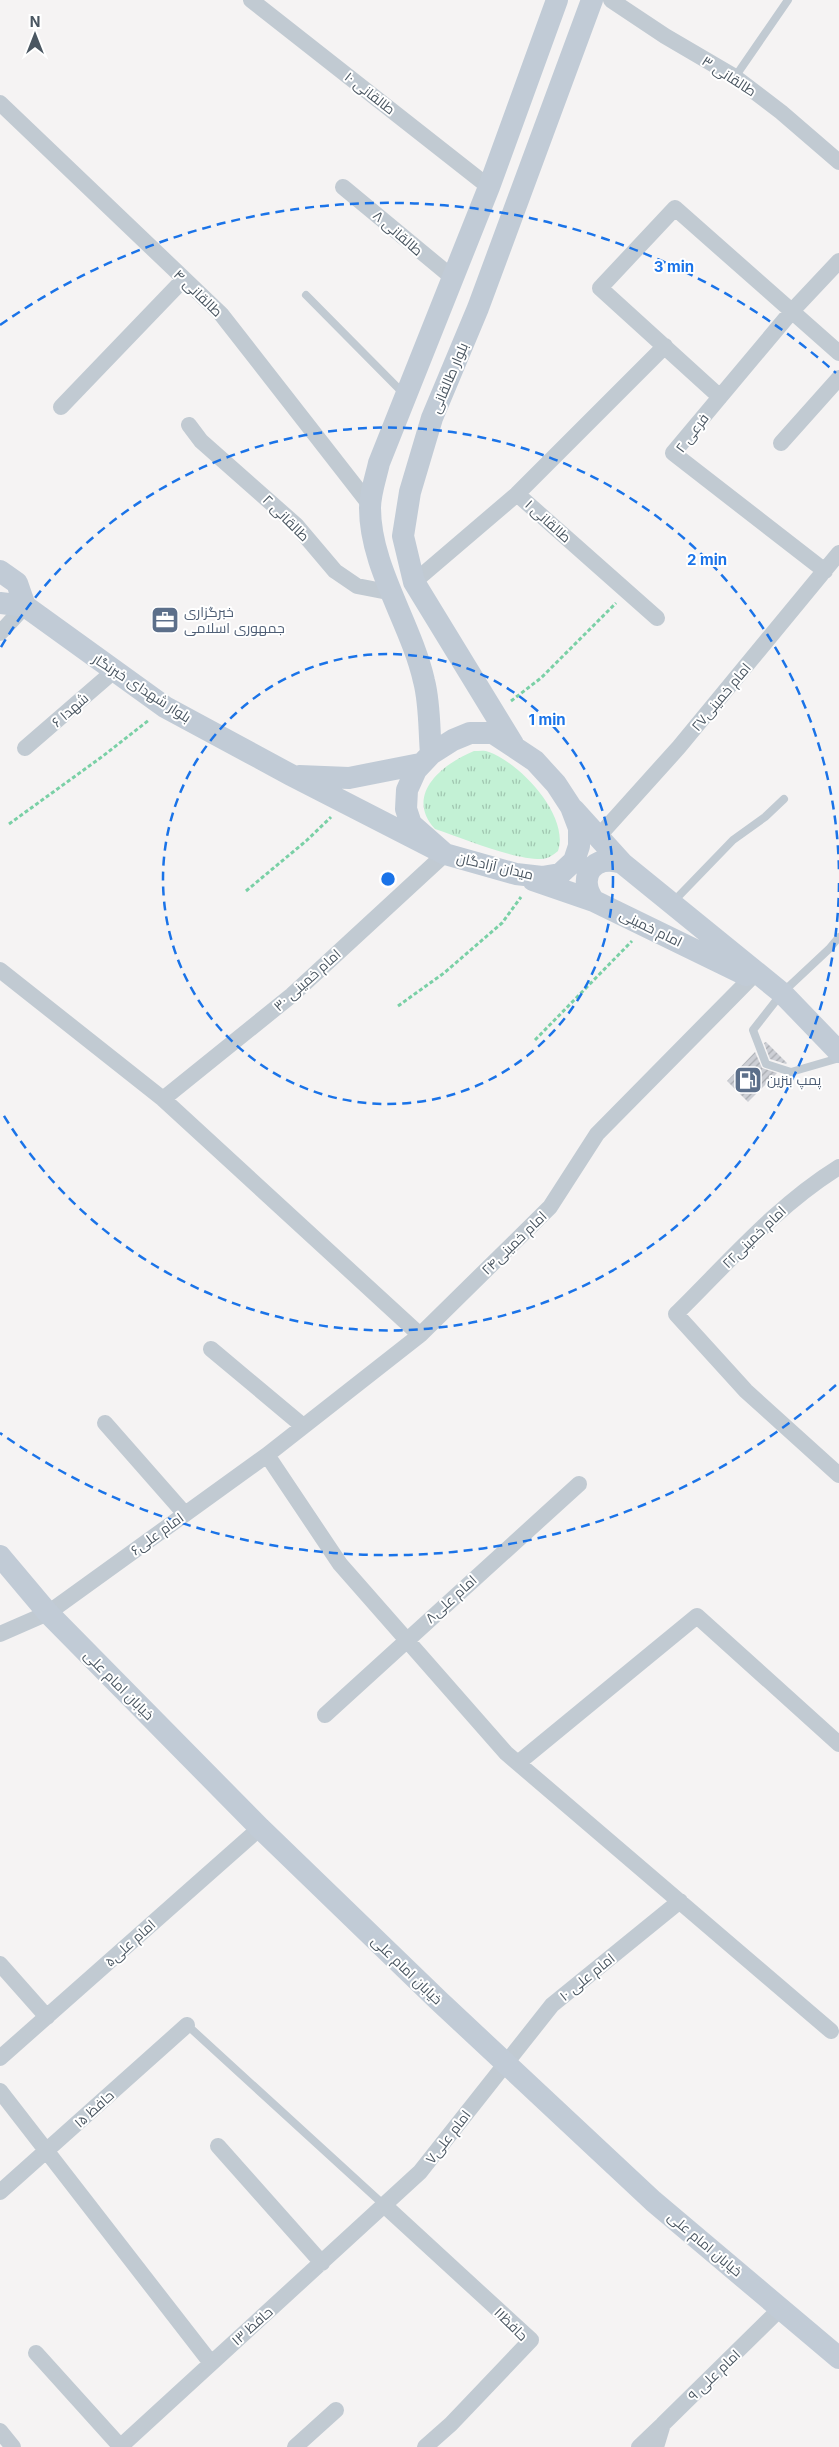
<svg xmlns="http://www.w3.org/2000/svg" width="839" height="2447" font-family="Inter,Cairo,sans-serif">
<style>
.grass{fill:url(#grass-tufts)}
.building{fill:url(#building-hatch)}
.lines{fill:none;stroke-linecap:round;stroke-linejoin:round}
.path{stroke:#7ad0a6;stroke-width:3;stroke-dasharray:4 2.5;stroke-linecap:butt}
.lane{stroke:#c1cad2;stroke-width:8}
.street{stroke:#c1cad2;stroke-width:16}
.secondary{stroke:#c1cbd6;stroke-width:22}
.ring{fill:none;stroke:#1a73e8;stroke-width:2.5;stroke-dasharray:9 6}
.labels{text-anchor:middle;stroke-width:4;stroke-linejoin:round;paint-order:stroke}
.street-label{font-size:14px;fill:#4a5661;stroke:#fff}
.service-label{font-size:14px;fill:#4e5e75;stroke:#fff;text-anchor:start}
.centre{fill:#1a73e8;stroke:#fff;stroke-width:2.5}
.ring-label{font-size:15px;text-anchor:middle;font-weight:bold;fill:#1a73e8;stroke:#fff;stroke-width:4;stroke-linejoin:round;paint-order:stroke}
</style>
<defs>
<pattern id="grass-tufts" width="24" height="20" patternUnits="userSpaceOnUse" patternTransform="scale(1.25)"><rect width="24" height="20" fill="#c3f1d5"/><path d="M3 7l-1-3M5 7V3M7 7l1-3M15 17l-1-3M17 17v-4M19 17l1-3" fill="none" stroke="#a0c6b0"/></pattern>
<pattern id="building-hatch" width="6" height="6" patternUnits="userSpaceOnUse" patternTransform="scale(1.25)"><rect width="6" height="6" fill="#cdcfd5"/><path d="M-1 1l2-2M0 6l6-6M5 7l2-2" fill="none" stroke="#a8abb0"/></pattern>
</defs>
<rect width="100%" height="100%" fill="#f5f3f3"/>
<path class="grass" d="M474 751C479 751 485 750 489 752 520 763 570 816 558 851 553 855 548 859 541 859 512 859 465 839 435 829 404 795 442 764 474 751Z"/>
<path class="building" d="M766 1042 787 1063 786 1064 770 1059 764 1043Z
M755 1052 762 1068 777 1073 748 1102 727 1081Z"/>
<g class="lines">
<path class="path" d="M511 701 541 678 616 603
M9 824 103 756 149 720
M246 891 306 841 331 817
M398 1006 444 973 502 923 521 897
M535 1040 632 941"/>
<path class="lane" d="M735 77 788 0
M306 295 404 394
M673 902 733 840 765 817 784 799
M839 937 829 949 782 993 753 1030 766 1064 791 1072 839 1058
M187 2025 384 2205"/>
<path class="street" d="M251 0 489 187
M611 0 665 36 735 77 781 112 839 162
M0 103 221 314 370 505
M343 187 453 278
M720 397 600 288 675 208 839 353
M61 407 184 279
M189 425 201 441 296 525 335 571 357 586 393 593
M781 443 839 378
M517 494 665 346
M825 571 673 453 792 311 839 261
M414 582 517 494 657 618
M0 633 25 606
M25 748 114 671
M598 837 679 747 839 553
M0 970 163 1099 420 1335
M163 1099 292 995 445 854
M839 1167C776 1206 728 1263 676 1314L746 1391 839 1475
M211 1349 303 1426
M105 1423 185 1514
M267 1455 340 1564 506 1753 831 2031
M0 1634 48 1613 267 1455 420 1335 550 1207 597 1134 751 978
M325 1715 579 1484
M518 1763 697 1616 839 1744
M0 1964 47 2017
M0 2058 260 1828
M0 2091 211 2363
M218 2146 322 2263
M0 2192 187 2025
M384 2205 531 2340 451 2424 425 2447
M36 2353 120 2446
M0 2431 13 2447
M120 2447 420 2172 552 2005 680 1901
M295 2447 336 2410
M639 2447 661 2426
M656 2447 663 2424 781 2308"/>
<path class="secondary" d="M0 571 17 583 25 606
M0 603 25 606
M25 606 165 707 291 775 445 854 516 874 542 877 560 874 574 861 579 846V828L571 807 556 784 535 761 493 733H470L453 740 431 754 416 770 407 790 406 809 411 824 445 854
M513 744 414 582 403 536 410 492 432 418 478 308 592 0
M431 754C429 730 430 704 424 681 411 623 370 567 370 508 370 493 376 477 379 463L489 187 557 0
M299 776 349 778 420 764
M574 810 622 863 782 993 839 1052
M533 880 594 901 746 975
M594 901C576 877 594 853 622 863
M0 1556 48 1613 260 1828 438 2000 653 2201 839 2358"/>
</g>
<g class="ring">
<circle cx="388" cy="879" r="225"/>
<path d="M839 883A451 451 0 0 1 1 1111M1 647A451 451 0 0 1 839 875"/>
<path d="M836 1385A676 676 0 0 1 0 1433M0 325A676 676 0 0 1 836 373"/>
</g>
<defs>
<symbol id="office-square" viewBox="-11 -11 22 22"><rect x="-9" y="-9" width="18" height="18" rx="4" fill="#5c6f8a" stroke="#fff"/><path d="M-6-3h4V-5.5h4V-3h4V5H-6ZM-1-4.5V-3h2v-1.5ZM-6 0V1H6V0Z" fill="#fff"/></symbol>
<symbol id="fuel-square" viewBox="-11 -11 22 22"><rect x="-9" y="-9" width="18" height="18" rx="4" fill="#5c6f8a" stroke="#fff"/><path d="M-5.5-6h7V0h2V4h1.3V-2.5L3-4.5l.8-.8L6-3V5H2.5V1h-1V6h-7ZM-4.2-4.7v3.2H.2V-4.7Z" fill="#fff"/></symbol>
</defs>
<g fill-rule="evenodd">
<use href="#office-square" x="149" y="604" width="32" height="32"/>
<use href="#fuel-square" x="732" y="1064" width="32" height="32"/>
</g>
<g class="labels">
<g class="street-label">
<text transform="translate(729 76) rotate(33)" y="5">طالقانی ۳</text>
<text transform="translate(370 93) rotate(38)" y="5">طالقانی ۱۰</text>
<text transform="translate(398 233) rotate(41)" y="5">طالقانی ۸</text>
<text transform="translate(198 293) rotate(44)" y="5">طالقانی ۴</text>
<text transform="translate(449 378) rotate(-67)" y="5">بلوار طالقانی</text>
<text transform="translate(692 433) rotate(-53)" y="5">فرعی ۲</text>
<text transform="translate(286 518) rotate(45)" y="5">طالقانی ۲</text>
<text transform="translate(548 521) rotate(42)" y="5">طالقانی ۱</text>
<text transform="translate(142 688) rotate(33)" y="5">بلوار شهدای خبرنگار</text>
<text transform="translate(721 697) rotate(-50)" y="5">امام خمینی۲۷</text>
<text transform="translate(70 710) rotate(-41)" y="5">شهد۱ ۶</text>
<text transform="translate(495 866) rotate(13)" y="5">میدان آزادگان</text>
<text transform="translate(651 928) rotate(26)" y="5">امام خمینی</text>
<text transform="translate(307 980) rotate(-42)" y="5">امام خمینی ۳۰</text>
<text transform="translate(754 1237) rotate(-44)" y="5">امام خمینی۲۲</text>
<text transform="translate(514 1243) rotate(-44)" y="5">امام خمینی۲۴</text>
<text transform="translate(157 1534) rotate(-36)" y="5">امام علی۶</text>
<text transform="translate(451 1599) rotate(-42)" y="5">امام علی۸</text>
<text transform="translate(119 1685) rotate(45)" y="5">خیابان امام علی</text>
<text transform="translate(130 1943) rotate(-42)" y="5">امام علی۵</text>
<text transform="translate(407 1970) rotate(44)" y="5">خیابان امام علی</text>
<text transform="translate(587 1977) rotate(-39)" y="5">امام علی ۱۰</text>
<text transform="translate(94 2109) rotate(-42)" y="5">حافظ ۱۵</text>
<text transform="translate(448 2137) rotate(-52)" y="5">امام علی۷</text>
<text transform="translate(705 2244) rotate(40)" y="5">خیابان امام علی</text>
<text transform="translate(511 2324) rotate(45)" y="5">حافظ۱۱</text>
<text transform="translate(252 2326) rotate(-42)" y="5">حافظ ۱۳</text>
<text transform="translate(714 2375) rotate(-44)" y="5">امام علی ۹</text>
</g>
<g class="service-label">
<text x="184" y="617">خبرگزاری<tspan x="184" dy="16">جمهوری اسلامی</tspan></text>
<text x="767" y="1085">پمپ بنزین</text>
</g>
</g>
<circle cx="388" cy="879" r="8" class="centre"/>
<g class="ring-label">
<text x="674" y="272">3 min</text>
<text x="707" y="565">2 min</text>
<text x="547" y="725">1 min</text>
</g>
<g transform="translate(35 35)" stroke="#ffffff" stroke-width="4" paint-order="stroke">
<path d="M0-4L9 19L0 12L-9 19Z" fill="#4a5661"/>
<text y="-8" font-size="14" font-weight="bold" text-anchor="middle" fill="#4a5661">N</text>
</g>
</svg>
